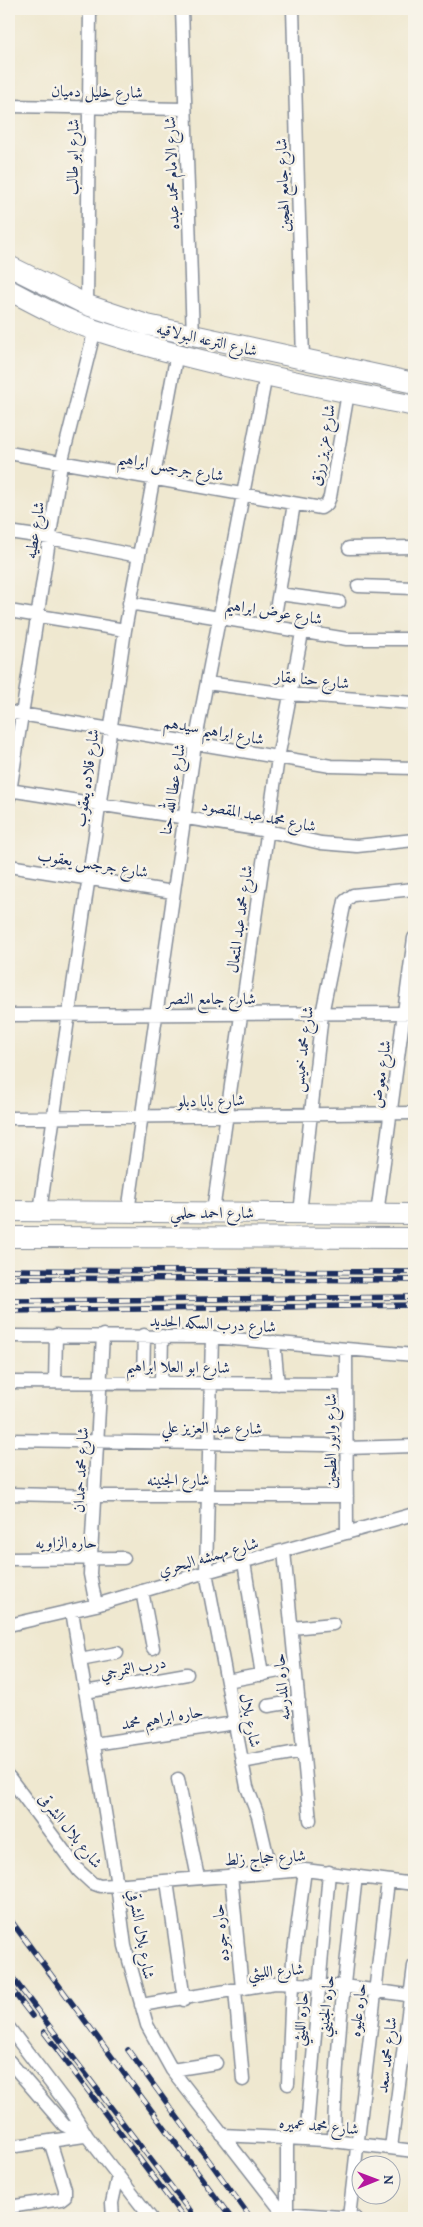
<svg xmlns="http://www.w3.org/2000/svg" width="423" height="2227" font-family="'Gentium Book Plus',Amiri,serif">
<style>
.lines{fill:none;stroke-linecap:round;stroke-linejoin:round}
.minor-casing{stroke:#858c97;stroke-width:15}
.primary-casing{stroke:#858c97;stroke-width:22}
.minor{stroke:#fff;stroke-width:12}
.primary{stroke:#fff;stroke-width:20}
.rail-casing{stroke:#1b2f5e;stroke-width:5.5}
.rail{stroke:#f7f3e8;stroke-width:4;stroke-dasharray:11;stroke-linecap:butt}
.labels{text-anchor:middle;stroke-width:5;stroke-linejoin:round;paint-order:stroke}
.street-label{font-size:16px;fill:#1b2f5e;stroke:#f7f3e8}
</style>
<rect width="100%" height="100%" fill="#f7f3e8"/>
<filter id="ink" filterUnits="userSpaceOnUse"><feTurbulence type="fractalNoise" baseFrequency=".02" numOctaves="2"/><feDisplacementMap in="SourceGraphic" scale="10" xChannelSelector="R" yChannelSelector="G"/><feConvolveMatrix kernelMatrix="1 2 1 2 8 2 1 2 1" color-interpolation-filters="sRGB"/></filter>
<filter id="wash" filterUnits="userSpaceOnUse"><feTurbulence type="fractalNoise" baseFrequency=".0096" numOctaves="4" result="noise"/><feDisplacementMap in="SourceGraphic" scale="20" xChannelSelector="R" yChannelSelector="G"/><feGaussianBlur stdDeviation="1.12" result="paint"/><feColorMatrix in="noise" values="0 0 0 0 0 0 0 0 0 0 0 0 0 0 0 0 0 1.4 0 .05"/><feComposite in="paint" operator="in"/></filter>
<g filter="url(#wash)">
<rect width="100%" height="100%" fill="#efe8d0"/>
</g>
<g filter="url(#ink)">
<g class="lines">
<defs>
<path id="minor" d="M182 9 193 337
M293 9 303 360
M9 106 185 109
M87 305 90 9
M9 453 321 508 327 504 330 497 348 393
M9 532 50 538 138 556
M349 548 414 547
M358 586 414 588
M279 594 339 602
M129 603 347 639H414
M9 611 125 630
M273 627 294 504
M207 683 289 694 414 703
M9 712 331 766 414 768
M9 790 268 831 321 843 357 846 414 840
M9 798 61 464 95 329
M9 866 173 892
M9 1015 414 1013
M9 1118 414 1113
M40 1211 125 630 177 353
M213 1211 278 758 302 633
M128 1212 195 744 266 375
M300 1213 322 1014 345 901 353 895 414 889
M377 1214 414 938
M9 1336 212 1337 414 1355
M212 1337 206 1572 247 1787 258 1816 271 1872
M274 1342 278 1384
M346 1349 347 1533
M9 1382 346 1384
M55 1382 56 1335
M143 1382 144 1335
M161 1383 162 1336
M9 1440 325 1445 346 1448 414 1446
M9 1494 95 1496H347
M284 1551 310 1820
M9 1559 124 1558
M244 1562 262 1675
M142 1591 153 1648
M96 1605 90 1574 103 1335
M72 1611 117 1885 125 1946 147 2025 172 2070 287 2218
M9 1625 96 1605 206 1572 414 1514
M292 1628 333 1624
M80 1660 117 1653
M227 1681 295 1668
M85 1692 187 1674
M268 1706 299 1701
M94 1744 235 1723
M242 1762 303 1751
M9 1777 79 1871 92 1883 100 1886 305 1870 414 1884
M178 1779 198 1878
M231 1875 242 1988
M167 1881 184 2000
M235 1990 243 2080
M141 2005 275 1983 344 1986 414 1996
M9 2028 69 2107 87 2136 151 2218
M9 2061 64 2125 87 2136
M172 2070 216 2063
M288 2084 293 1959 305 1870
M222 2135 325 2140 414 2151
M287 2138V2213
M306 2139 329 1872
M334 2141C335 2052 346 1964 356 1876
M9 2147 84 2136
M391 2148 414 1966
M9 2207 61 2199 65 2196V2189L50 2141
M283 2213 355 2218
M349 2217 388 1881
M113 2218 112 2203 118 2175"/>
<path id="primary" d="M9 266 87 305 147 325 414 383
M9 290C37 305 65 320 95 330 199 364 308 384 414 406
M9 1211 414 1214
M9 1237 414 1238"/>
</defs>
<use href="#minor" class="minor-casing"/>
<use href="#primary" class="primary-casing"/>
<use href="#minor" class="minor"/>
<use href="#primary" class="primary"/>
<defs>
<path id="rail" d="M9 1270 414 1272
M9 1278 414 1280
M9 1301 414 1297
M9 1311 414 1305
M9 1918 231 2218
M9 1973 195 2218
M9 1986 32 2016
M44 2032 184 2218
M128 2050 251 2218"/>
</defs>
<use href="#rail" class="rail-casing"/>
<use href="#rail" class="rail"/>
</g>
</g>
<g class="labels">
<g class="street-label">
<text transform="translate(97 91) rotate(1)" y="6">شارع خليل دميان</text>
<text transform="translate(72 157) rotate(-89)" y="6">شارع ابو طالب</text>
<text transform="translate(171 173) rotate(-92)" y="6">شارع الامام محمد عبده</text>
<text transform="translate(282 185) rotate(-92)" y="6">شارع جامع الهجين</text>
<text transform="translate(207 339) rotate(13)" y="6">شارع الترعه البولاقيه</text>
<text transform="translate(322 445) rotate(-80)" y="6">شارع عزيز رزق</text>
<text transform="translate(171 466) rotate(10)" y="6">شارع جرجس ابراهيم</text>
<text transform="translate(34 530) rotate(-81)" y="6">شارع عطيه</text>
<text transform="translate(274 611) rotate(9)" y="6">شارع عوض ابراهيم</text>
<text transform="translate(312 679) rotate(6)" y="6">شارع حنا مقار</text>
<text transform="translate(214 730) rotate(10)" y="6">شارع ابراهيم سيدهم</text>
<text transform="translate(86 778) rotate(-82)" y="6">شارع قلاده يعقوب</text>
<text transform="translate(172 789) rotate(-81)" y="6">شارع عطا الله حنا</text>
<text transform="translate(259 815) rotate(11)" y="6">شارع محمد عبد المقصود</text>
<text transform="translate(93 863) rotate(9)" y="6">شارع جرجس يعقوب</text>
<text transform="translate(239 919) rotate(-82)" y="6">شارع محمد عبد المتعال</text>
<text x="211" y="1004">شارع جامع النصر</text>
<text transform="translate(302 1049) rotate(-83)" y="6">شارع محمد خميس</text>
<text transform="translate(380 1074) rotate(-82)" y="6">شارع معوض</text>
<text transform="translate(211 1100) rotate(-1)" y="6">شارع بابا دبلو</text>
<text x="212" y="1218">شارع احمد حلمي</text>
<text transform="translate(213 1323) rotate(3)" y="6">شارع درب السكه الحديد</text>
<text transform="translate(178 1366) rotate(1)" y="6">شارع ابو العلا ابراهيم</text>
<text transform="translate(212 1427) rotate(1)" y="6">شارع عبد العزيز علي</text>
<text transform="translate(330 1441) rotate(-90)" y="6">شارع وابور الطحين</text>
<text transform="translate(80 1470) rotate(-87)" y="6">شارع محمد حمدان</text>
<text x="178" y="1485">شارع الجنينه</text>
<text x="66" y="1548">حاره الزاويه</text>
<text transform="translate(208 1556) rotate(-16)" y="6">شارع مهمشه البحري</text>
<text transform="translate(133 1667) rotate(-10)" y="6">درب التمرجي</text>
<text transform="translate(281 1687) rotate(-95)" y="6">حاره المدرسه</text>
<text transform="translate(162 1717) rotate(-9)" y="6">حاره ابراهيم محمد</text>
<text transform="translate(251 1720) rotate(79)" y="6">شارع بلال</text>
<text transform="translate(71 1830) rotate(51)" y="6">شارع بلال الشرقى</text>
<text transform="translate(265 1857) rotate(-3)" y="6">شارع حجاج زلط</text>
<text transform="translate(220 1933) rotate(-96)" y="6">حاره جوده</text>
<text transform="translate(142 1934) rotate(80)" y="6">شارع بلال الشرقي</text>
<text transform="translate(276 1970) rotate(-4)" y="6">شارع الليثي</text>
<text transform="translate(325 2006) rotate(-84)" y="6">حاره الجنيني</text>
<text transform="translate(357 2010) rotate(-83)" y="6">حاره عليوه</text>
<text transform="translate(300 2019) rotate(-85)" y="6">حاره الليثي</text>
<text transform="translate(386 2055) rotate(-83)" y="6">شارع محمد سعد</text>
<text transform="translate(319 2125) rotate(5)" y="6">شارع محمد عميره</text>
</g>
</g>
<rect width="423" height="2227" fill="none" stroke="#f7f3e8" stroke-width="30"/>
<g transform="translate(376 2180) rotate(89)"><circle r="24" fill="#f7f3e8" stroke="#9fa5b1"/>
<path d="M0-4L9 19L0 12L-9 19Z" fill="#b5179e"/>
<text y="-8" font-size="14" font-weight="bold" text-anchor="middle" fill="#1b2f5e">N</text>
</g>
</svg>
